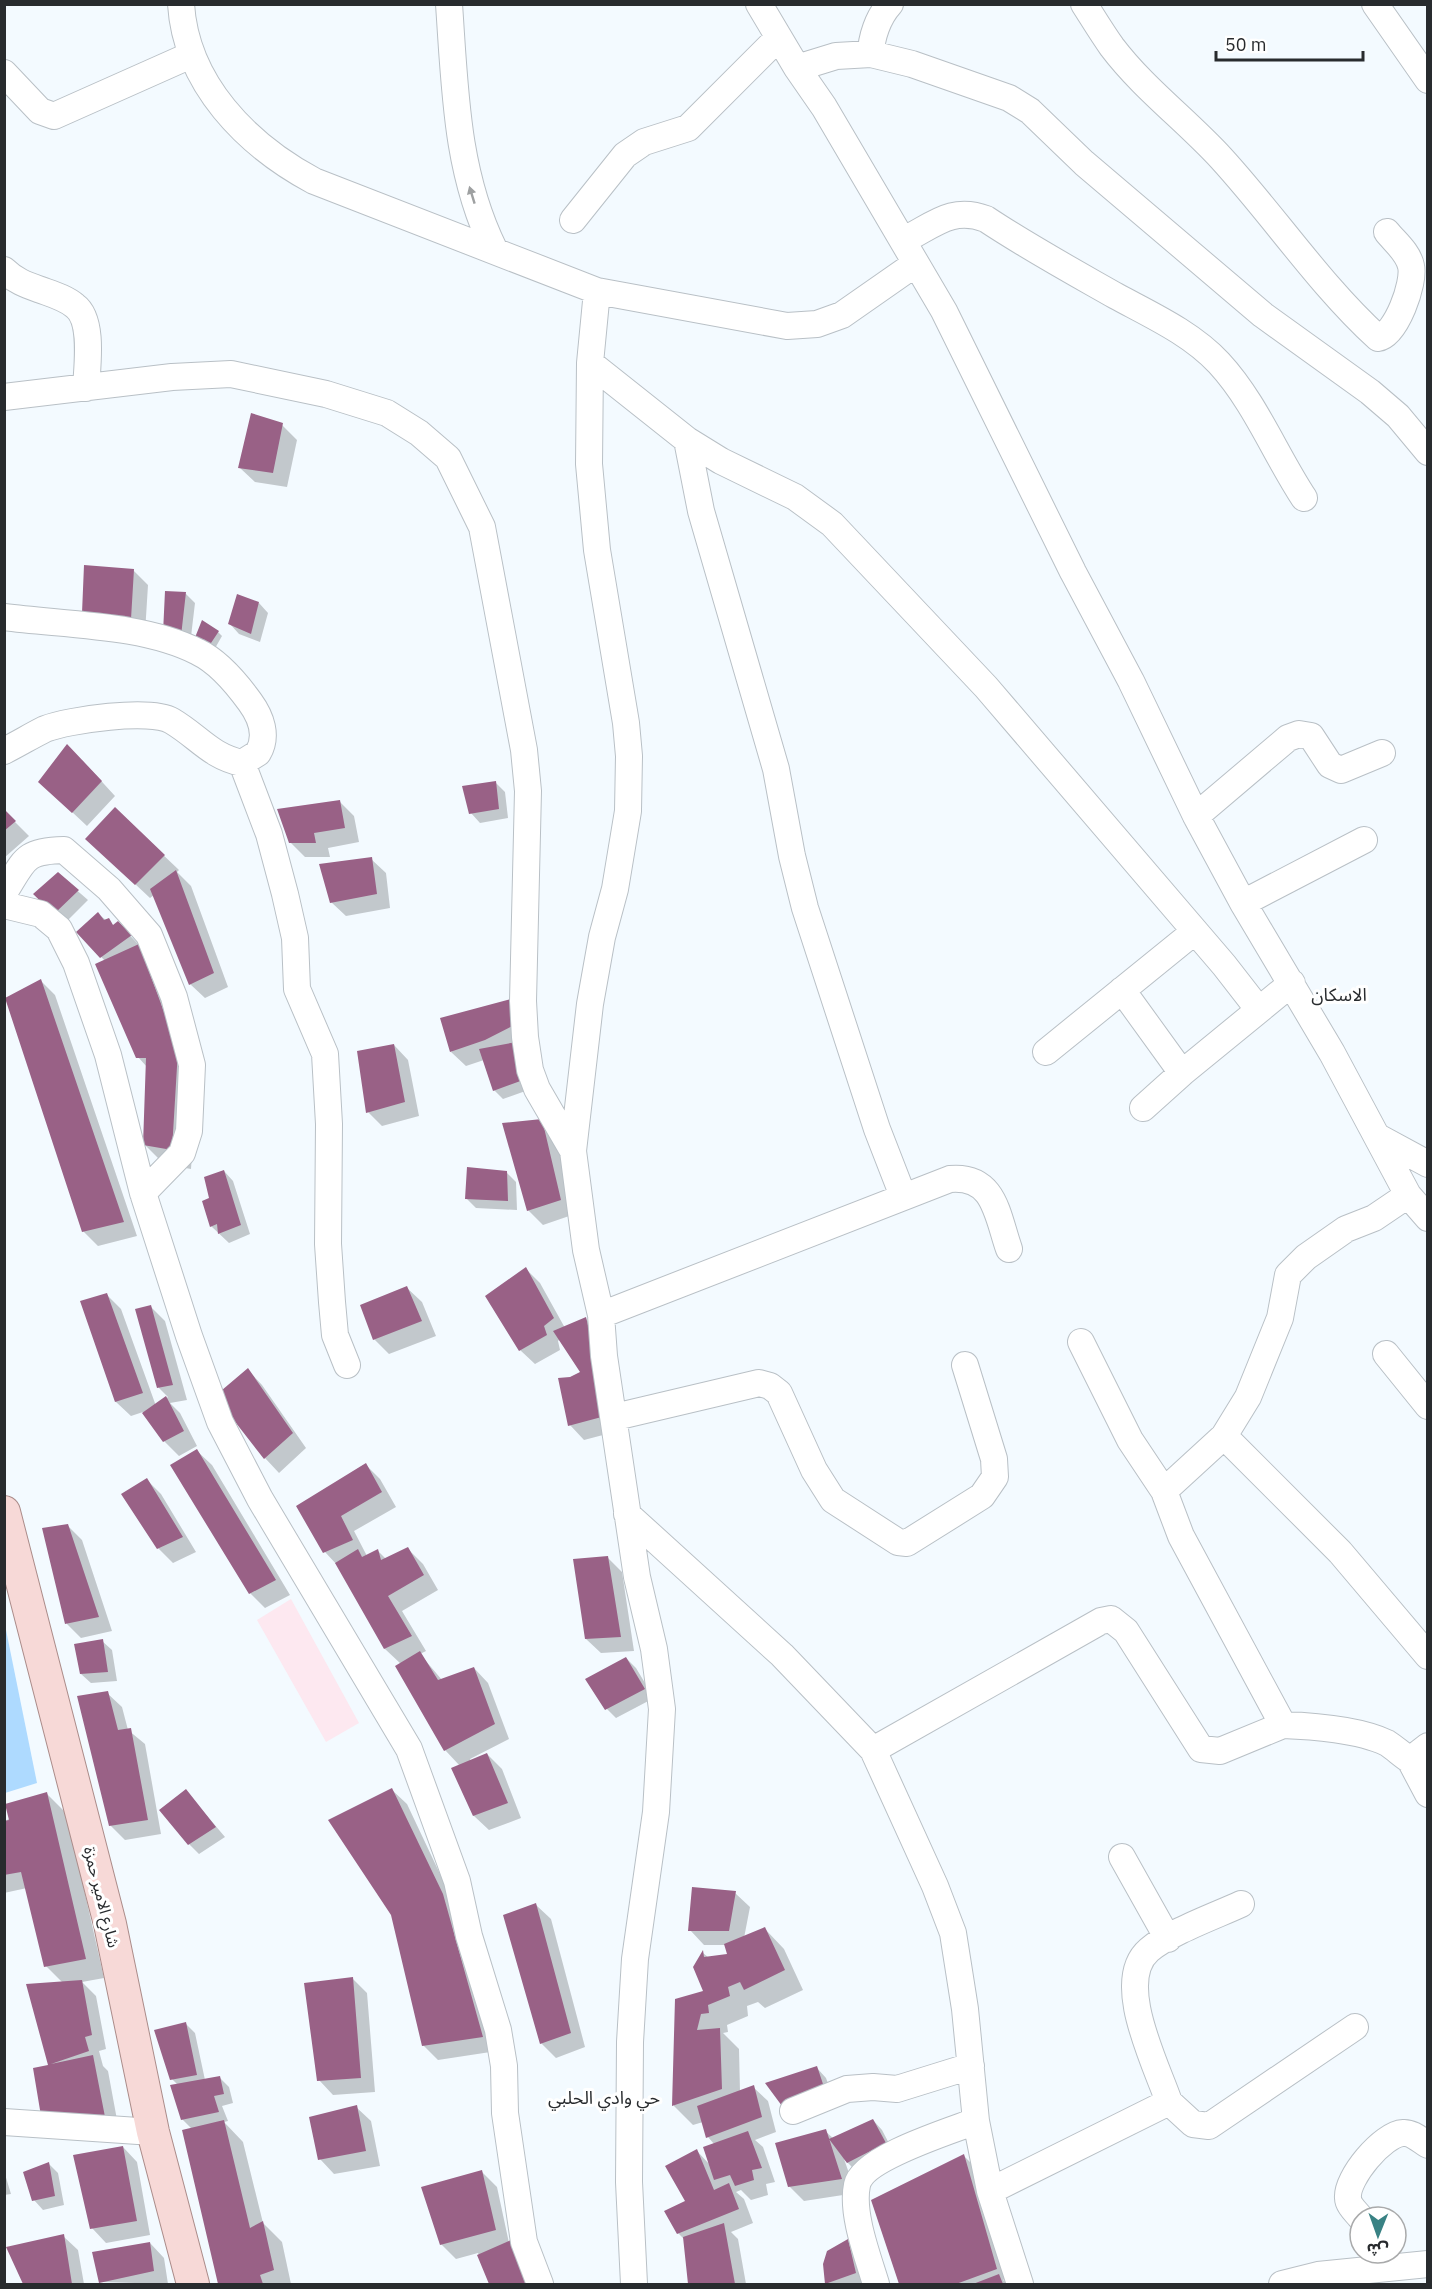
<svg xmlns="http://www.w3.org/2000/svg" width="1432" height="2289" font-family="'IBM Plex Sans','Noto Sans Arabic',sans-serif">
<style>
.industrial{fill:#fde8f0}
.green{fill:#aedaff}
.shadow{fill:#0003}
.building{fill:#996186}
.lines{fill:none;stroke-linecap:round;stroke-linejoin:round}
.minor-casing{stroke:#b9c0c6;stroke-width:28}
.major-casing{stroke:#ab8c8a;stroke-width:34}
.minor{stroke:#fff;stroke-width:26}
.major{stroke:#f7d9d7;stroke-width:32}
.oneway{fill:#9ea0a1}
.labels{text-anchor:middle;stroke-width:6;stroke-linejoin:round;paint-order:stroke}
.street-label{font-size:16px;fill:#282b2e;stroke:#fff}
.neighbourhood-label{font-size:18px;fill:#282b2e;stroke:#fff}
</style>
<rect width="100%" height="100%" fill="#f3faff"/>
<path class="industrial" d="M291 1599 359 1723 326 1742 257 1620Z"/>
<path class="green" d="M5 1625 37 1783 5 1793 4 1625Z"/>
<path class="shadow" d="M282 425 297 440 287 487 255 482 240 468Z
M133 570 148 585 145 633 99 627Z
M166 593 186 594 195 603 190 645 174 642Z
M259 603 268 613 260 642 239 634 230 624Z
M218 632 222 636 214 650 200 644Z
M82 760 115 796 87 826 55 796Z
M495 782 505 792 508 818 480 823 471 813Z
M340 802 354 816 359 842 328 848 330 857H305L290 842Z
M115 809 179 870 177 872 191 886 228 987 205 998 190 984 154 895 150 898 102 853Z
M4 811 29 836 4 858Z
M371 859 386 873 390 908 346 916 331 902Z
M58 874 88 900 65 923 36 894Z
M98 914 114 926 118 923 158 965 197 1071 191 1169 164 1164 144 1144 147 1067 138 1057 105 961 78 932Z
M41 981 55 995 137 1236 98 1246 83 1231Z
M510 1000 534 1088 503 1099 494 1090 484 1060 466 1066 451 1052Z
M394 1045 408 1060 419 1116 382 1126 368 1112Z
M541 1120 556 1135 575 1214 543 1225 528 1210Z
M224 1171 233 1181 250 1234 229 1243 211 1226V1199Z
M507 1173 516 1182 517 1210 476 1208 466 1198Z
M526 1269 540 1283 565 1328 586 1319 600 1333 622 1430 584 1440 570 1425 571 1379 583 1373 560 1339 558 1341 560 1350 535 1364 520 1350Z
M407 1288 422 1302 436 1336 389 1354 374 1339Z
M107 1295 121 1309 156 1406 168 1397 159 1388 151 1307 165 1321 187 1400 170 1403 180 1413 197 1446 179 1456 164 1441 143 1412 131 1416 116 1402Z
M248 1370 262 1385 306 1448 279 1473 265 1458Z
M197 1451 212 1465 290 1595 265 1608 250 1593Z
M365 1464 380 1479 396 1507 354 1531 367 1556 378 1551 386 1559 408 1549 423 1564 438 1590 402 1611 426 1651 420 1654 442 1680 474 1668 488 1683 509 1739 470 1759 471 1761 487 1754 502 1769 521 1818 489 1830 474 1816 460 1766 445 1750 401 1664 385 1649 338 1566 325 1552 298 1507Z
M147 1480 161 1494 196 1552 173 1563 158 1548Z
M67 1525 82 1540 112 1631 81 1638 67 1624Z
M608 1558 622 1572 634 1651 601 1653 586 1639Z
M102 1641 112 1650 117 1681 91 1683 81 1674Z
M626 1658 636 1668 654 1698 616 1718 607 1709Z
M107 1693 122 1707 128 1730 145 1744 161 1834 125 1840 110 1825Z
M392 1790 407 1804 457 1910 497 2051 438 2060 423 2045Z
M186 1791 225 1837 199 1854 189 1844Z
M47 1794 67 1814 104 1978 82 1982 96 1996 106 2049 99 2051 103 2066 108 2071 120 2136 50 2066 62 1982 46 1966 27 1888 4 1893V1822Z
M735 1893 750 1907 744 1938 765 1929 784 1949 803 1990 765 2008 758 2002 747 2006 748 2016 727 2025 728 2032 723 2033 739 2049 740 2092 753 2087 768 2101 776 2132 755 2140 763 2147 775 2182 766 2184 768 2195 751 2200 741 2190 736 2192 744 2199 753 2223 731 2232 738 2239 746 2284H690L684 2239 678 2233 697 2151 711 2166 714 2144 708 2137 703 2122 693 2125 674 2106 676 2000 705 1992 703 1953 709 1958 729 1955 726 1945H704L690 1930Z
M536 1905 551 1919 585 2047 556 2058 541 2043Z
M353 1979 367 1993 375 2092 333 2095 319 2080Z
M186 2024 195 2033 205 2080 219 2077 229 2087 233 2103 222 2106 228 2121 224 2122 243 2142 263 2223 282 2242 291 2284H219L184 2131 192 2129 182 2119 178 2085 172 2079Z
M817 2068 826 2078 834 2100 793 2115Z
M356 2107 371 2121 380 2166 334 2174 320 2159Z
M873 2120 882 2130 894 2153 857 2172 844 2159 856 2193 804 2201 789 2186 825 2131 834 2139Z
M123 2147 137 2162 150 2235 106 2243 92 2228Z
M964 2156 973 2165 1006 2278 1003 2280 1008 2284H900L873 2201Z
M49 2164 58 2173 64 2205 43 2210 34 2200Z
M4 2171 11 2194 4 2195Z
M482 2172 497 2187 509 2243 535 2284H491L478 2253 456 2259 441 2244Z
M63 2236 78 2250 84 2284H24L8 2248Z
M848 2240 857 2250 865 2283 827 2284 825 2264Z
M150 2243 164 2258 168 2284 101 2282Z"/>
<path class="building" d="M251 413 283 423 273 473 238 468Z
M84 565 134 569 131 619 82 613Z
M165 591 186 592 181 636 163 633Z
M237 594 259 602 251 634 228 624Z
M202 620 219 631 209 646 194 640Z
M67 744 102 781 72 813 38 782Z
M496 781 499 809 469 814 462 786Z
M340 800 345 828 314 833 316 843H289L277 809Z
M115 807 165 855 135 885 85 839Z
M4 809 16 821 4 831Z
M372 857 377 894 330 903 319 864Z
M176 870 214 973 189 985 150 889Z
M58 872 79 890 54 914 33 894Z
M98 912 104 920 109 918 113 925 118 921 132 935 100 958 76 932Z
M139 944 178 1050 172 1150 143 1145 146 1058H136L95 964Z
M41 979 124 1222 82 1232 5 998Z
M511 999 520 1022 485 1040 450 1052 440 1018Z
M516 1042 526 1079 493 1091 479 1049Z
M394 1044 405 1102 366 1113 357 1051Z
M542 1119 561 1200 527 1211 502 1123Z
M467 1167 507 1171 508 1201 465 1199Z
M224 1170 241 1225 218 1234 217 1224 210 1227 202 1201 209 1198 204 1177Z
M526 1267 554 1318 544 1326 547 1335 519 1351 485 1296Z
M407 1286 422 1321 373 1340 360 1305Z
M107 1293 143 1393 115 1402 80 1301Z
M151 1305 173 1385 157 1388 135 1309Z
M586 1317 609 1415 568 1426 558 1378 570 1377 580 1372 553 1331Z
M248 1368 293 1433 264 1459 215 1396Z
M166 1396 184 1431 163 1442 142 1413Z
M197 1449 276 1580 249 1594 170 1465Z
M366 1463 382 1492 341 1516 353 1540 323 1553 296 1506Z
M147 1478 183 1537 157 1549 121 1494Z
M68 1524 99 1617 65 1624 42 1528Z
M408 1547 424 1575 388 1596 412 1636 384 1649 335 1563 358 1549 362 1557 378 1549 381 1560Z
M608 1556 621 1637 585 1639 573 1559Z
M103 1639 108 1672 80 1674 74 1644Z
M420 1651 438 1680 474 1667 495 1724 444 1751 395 1666Z
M626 1657 645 1689 605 1710 585 1679Z
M108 1691 118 1730 131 1728 148 1820 109 1826 77 1696Z
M487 1753 508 1803 473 1816 451 1768Z
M392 1788 443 1894 483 2037 422 2046 391 1915 328 1820Z
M186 1789 216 1827 188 1845 159 1810Z
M47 1792 86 1959 44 1967 21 1872 4 1875V1821L9 1820 5 1804Z
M692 1887 736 1891 729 1931H688Z
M536 1903 571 2033 540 2044 503 1915Z
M765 1927 785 1970 744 1990 740 1982 728 1987 730 1996 708 2005 709 2013 701 2014 697 2030 720 2028 722 2089 672 2106 675 1999 703 1991 693 1967 703 1950 704 1957 727 1954 724 1944Z
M353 1977 361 2078 317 2081 304 1983Z
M82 1980 92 2035 85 2037 89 2051 51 2064 93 2055 106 2122 41 2116 33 2068 48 2065 26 1984Z
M186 2022 197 2075 170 2080 154 2030Z
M817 2066 825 2090 782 2106 765 2083Z
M220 2076 224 2094 214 2096 219 2112 181 2120 170 2085Z
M754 2085 762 2117 706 2138 697 2106Z
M357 2105 366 2151 318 2160 309 2117Z
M873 2119 886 2143 847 2163 829 2139Z
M224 2120 250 2228 263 2221 274 2270 260 2275 263 2284H218L182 2130Z
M826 2129 842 2179 788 2187 775 2143Z
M748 2131 762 2168 752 2170 754 2180 735 2186 730 2175 714 2180 703 2147Z
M123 2146 137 2221 90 2229 73 2155Z
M697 2149 714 2190 729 2183 739 2209 677 2234 664 2211 685 2201 665 2166Z
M964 2154 997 2269 956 2284H899L871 2200Z
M49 2162 55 2196 32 2201 23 2172Z
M482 2170 496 2230 440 2245 421 2187Z
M724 2223 735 2284H688L683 2237Z
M64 2234 72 2284H23L6 2247Z
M848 2239 856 2273 825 2284 823 2264 827 2251Z
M511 2240 527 2284H489L477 2255Z
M150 2242 154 2271 99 2283 92 2252Z
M999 2274 1003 2284H973Z"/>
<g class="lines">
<defs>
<path id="minor" d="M181 4C186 84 247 145 314 181L597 291 787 326 817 324 842 315 915 264
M449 4C455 89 456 172 494 249
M759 4 797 68 824 107 944 311 1073 572 1131 681 1196 816 1243 903 1332 1053 1408 1195 1428 1218
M1084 4C1093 18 1102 33 1112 47 1143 88 1186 120 1221 158 1275 217 1319 284 1378 338 1396 335 1415 283 1411 266 1408 252 1395 242 1387 232
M1375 4 1428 80
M871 54C871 38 878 17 890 4
M797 68 836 56 871 54 912 64 1009 98 1030 111 1084 163 1263 315 1370 392 1398 416 1428 452
M4 73 40 111 54 116 191 55
M573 220 625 155 644 142 688 128 778 38
M904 240C934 225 952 206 986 219 1028 247 1072 271 1116 296 1151 315 1191 333 1219 363 1255 402 1275 454 1304 498
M4 270C15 281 27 285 41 290 52 294 66 298 75 306 94 320 87 367 86 388
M597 291 590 363 589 464 597 550 626 723 629 756 628 811 615 889 602 937 590 1004 573 1151 586 1250 601 1315 604 1356 637 1577 654 1649 662 1709 656 1812 635 1959 630 2042 629 2182 634 2284
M590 363 687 440 721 461 795 497 832 524 986 687 1224 965 1259 1010
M4 397 172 377 231 374 326 394 387 413 419 433 448 458 482 527 524 750 528 791 523 1001 525 1037 530 1070 537 1089 573 1151
M687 440 701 511 776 769 792 856 805 908 877 1129 903 1196
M4 617C65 625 143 624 198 652 219 662 237 684 250 702 261 717 268 736 258 753L242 763C210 756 199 737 172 721 151 708 68 720 45 729 31 736 18 744 4 751
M242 763 269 834 285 894 295 938 297 989 325 1054 329 1124 328 1244 332 1302 335 1335 347 1365
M1196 816 1288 738 1299 734 1311 736 1330 765 1341 770 1382 753
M4 893C25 860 23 851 64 850L109 889 149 935 174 997 192 1065 189 1131 182 1153 143 1193
M1243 903 1364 840
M4 905 41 914 59 929 76 963 108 1055 143 1193 189 1336 220 1422 260 1499 409 1749 457 1881 469 1936 498 2030 504 2066 505 2113 524 2242 540 2284
M1122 990 1182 1073
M1046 1052 1194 932
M1143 1108 1182 1073 1292 983
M1378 1137 1428 1164
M601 1315 950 1179C995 1175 997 1215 1009 1249
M1081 1342 1130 1440 1164 1491 1181 1536 1283 1725C1312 1726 1360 1730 1387 1743 1395 1748 1402 1755 1410 1760
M1386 1354 1428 1406
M615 1417 759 1383 770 1386 779 1393 814 1470 833 1500 898 1542 907 1543 982 1496 995 1477 994 1459 965 1365
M1224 1436 1340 1552 1428 1656
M1164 1491 1224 1436 1248 1397 1280 1318 1288 1275 1306 1257 1346 1229 1374 1218 1408 1195
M627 1514 782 1655 873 1750 935 1886 953 1933 965 2009 976 2121 990 2191 1020 2284
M1428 1746 1410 1760 1428 1794
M873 1750 1101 1621 1111 1619 1126 1631 1201 1749 1220 1751 1283 1725
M1122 1857 1168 1939
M1169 2102 1193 2124 1209 2126 1355 2027
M793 2111 847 2089 873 2087 897 2089 971 2066
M4 2122 153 2132
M990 2191 1169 2102C1156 2064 1113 1981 1149 1950 1170 1932 1215 1916 1241 1904
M1360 2217C1356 2212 1348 2205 1348 2198 1346 2178 1383 2134 1403 2133 1412 2132 1420 2140 1428 2145
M876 2284C868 2257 851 2214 857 2185 862 2158 950 2131 976 2121
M1282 2284 1318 2275 1428 2264"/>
<path id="major" d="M4 1512 110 1924 153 2132 193 2284"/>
</defs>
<use href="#minor" class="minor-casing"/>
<use href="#major" class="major-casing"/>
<use href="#minor" class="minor"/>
<use href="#major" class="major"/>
</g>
<defs><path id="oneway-solid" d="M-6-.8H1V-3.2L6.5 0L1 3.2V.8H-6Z" transform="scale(1.5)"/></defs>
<use class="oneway" href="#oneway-solid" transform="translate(472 195) rotate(-107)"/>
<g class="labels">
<g class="street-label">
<text transform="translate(102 1897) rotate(76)" y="6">شارع الامير حمزة</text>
</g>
<g class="neighbourhood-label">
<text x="1339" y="1001">الاسكان</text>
<text x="604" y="2104">حي وادي الحلبي</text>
</g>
</g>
<rect width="1432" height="2289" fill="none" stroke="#282b2e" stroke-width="12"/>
<g transform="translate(1378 2235) rotate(181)"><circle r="28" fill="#ffffff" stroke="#a9aaab" stroke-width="1.5"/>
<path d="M0-4.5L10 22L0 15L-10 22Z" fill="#398284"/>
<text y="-9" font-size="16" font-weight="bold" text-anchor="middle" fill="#282b2e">ش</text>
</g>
<path d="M1216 51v9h147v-9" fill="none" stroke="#282b2e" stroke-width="3"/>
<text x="1225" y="51" font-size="18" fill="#282b2e" stroke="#ffffff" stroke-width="4.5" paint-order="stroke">50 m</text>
</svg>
